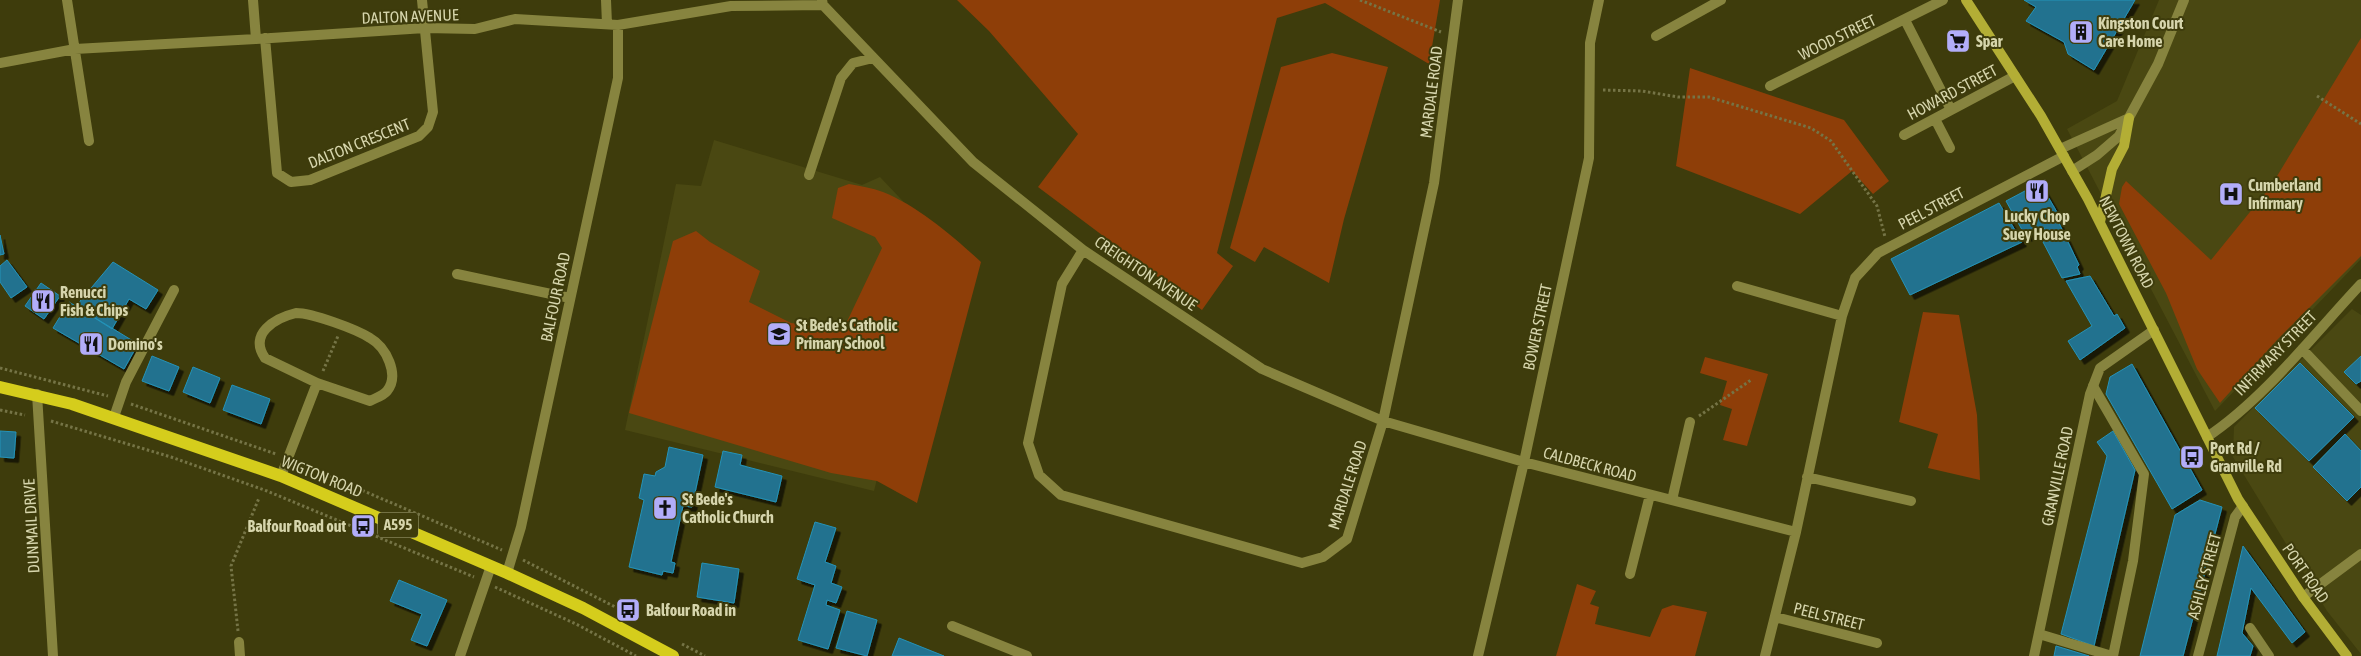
<svg xmlns="http://www.w3.org/2000/svg" width="2361" height="656" font-family="'Asap Condensed',sans-serif">
<style>
.built{fill:#4a4812}
.green{fill:#8e3e08}
.building{fill:#22728f;stroke:#2593b9;filter:url(#shadow)}
.lines{fill:none;stroke-linecap:round;stroke-linejoin:round}
.path{stroke:#757446;stroke-width:3;stroke-dasharray:2.5 2.5;stroke-linecap:butt}
.service{stroke:#87843f;stroke-width:10}
.minor{stroke:#87843f;stroke-width:10}
.tertiary{stroke:#87843f;stroke-width:10}
.secondary{stroke:#b3ae35;stroke-width:10}
.primary{stroke:#d5cd1c;stroke-width:12}
.labels{text-anchor:middle;stroke-width:4;stroke-linejoin:round;paint-order:stroke}
.shield{fill:#3e3c0c;stroke:#a8a77c;stroke-width:1}
.shield-label{font-size:15px;font-weight:bold;fill:#d6d5ac}
.street-label{font-size:16px;fill:#d6d5ac;stroke:#3e3c0c}
.poi-label{font-size:16px;font-weight:bold;fill:#d6d5ac;stroke:#3e3c0c;text-anchor:start}
</style>
<defs>
<filter id="shadow"><feDropShadow dx="4.5" dy="4.5" stdDeviation="0" flood-color="#0009"/></filter>
</defs>
<rect width="100%" height="100%" fill="#3e3c0c"/>
<path class="built" d="M2159 0H2361V259L2215 411 2067 129 2117 101Z
M714 140 862 185 880 177 937 237 874 491 625 430 676 184 701 186Z
M2352 309 2361 315V654L2327 611 2233 457 2234 427Z"/>
<path class="green" d="M957 0H1440L1429 64 1325 3 1277 18 1217 253 1233 266 1202 310 1038 187 1078 134 989 31Z
M2361 38V256L2277 340 2220 403 2197 369 2166 293 2119 204 2122 187 2126 181 2211 260 2271 186Z
M1332 53 1388 67 1344 219 1329 283 1264 247 1255 262 1230 248 1281 67Z
M1690 68 1844 120 1889 181 1873 194 1852 171 1800 214 1676 166Z
M849 184C860 186 872 188 883 192 918 206 954 237 981 262L917 503 877 481 831 473 629 413 673 241 696 231 710 242 760 271 749 302 791 323 843 330 882 248 875 237 832 218 838 188Z
M1923 312 1959 315 1977 415 1980 480 1928 468 1938 434 1899 422Z
M1705 357 1768 374 1747 446 1723 440 1732 409 1720 405 1727 381 1700 373Z
M1577 584 1596 591 1590 604 1599 607 1595 624 1650 637 1662 609 1673 605 1707 612 1695 656H1556Z"/>
<path class="building" d="M2024 0H2135L2094 70 2068 54 2064 42 2026 21 2036 7Z
M2040 183 2061 219 2058 221 2079 265 2077 267 2080 274 2062 278 2043 242 2050 238 2044 228 2026 237 2006 201Z
M1999 203 2022 242 1910 295 1891 259Z
M0 235 4 254 0 255Z
M7 260 27 287 11 298 0 282V266Z
M113 262 158 290 146 309 129 299 112 329 76 306Z
M2090 276 2114 316 2117 314 2125 328 2080 360 2068 341 2092 326 2066 281Z
M41 283 60 296 44 319 25 306Z
M69 302 138 344 124 369 53 328Z
M152 356 179 367 169 391 142 381Z
M2361 356V381L2356 384 2344 372Z
M2300 363 2354 417 2309 461 2255 408Z
M2132 364 2202 490 2172 509 2106 394 2110 377Z
M193 367 220 378 210 403 183 392Z
M232 385 270 399 261 424 223 410Z
M0 431 16 432 14 458 0 457Z
M2113 431 2135 470 2094 646 2061 634 2107 456 2097 442Z
M2345 434 2361 451V487L2347 501 2313 467Z
M669 447 703 455 692 507 683 506 671 562 675 563 673 573 663 571 662 575 629 567 644 500 639 498 644 474 655 476 656 472 665 467Z
M723 451 742 455 740 465 782 476 776 502 715 487Z
M2200 500 2222 507 2183 656H2140L2175 515Z
M815 522 836 528 825 562 836 566 831 583 842 587 836 603 827 600 826 605 840 610 828 649 798 640 815 585 797 579Z
M2243 546 2305 632 2292 643 2251 588 2242 633 2253 646 2250 656H2217Z
M702 563 739 569 734 603 697 597Z
M399 580 447 600 427 646 411 640 422 614 390 601Z
M847 611 877 620 867 656 836 648Z
M899 638 944 656H892Z
M2056 646 2089 656H2054Z"/>
<g class="lines">
<path class="path" d="M1360 0 1441 32
M1603 90 1642 91 1678 97H1709L1811 128 1831 141 1877 206 1885 237
M2317 96 2361 124
M0 368 108 396
M323 371 338 336
M131 404 276 454
M0 410 25 415
M1699 416 1751 380
M51 421 171 457 267 491 474 577
M298 463 502 550
M523 560 633 616
M495 587 576 624 636 656
M238 631 231 566 259 498
M682 644 705 656"/>
<path class="service" d="M2093 386 2144 474 2133 561 2113 656
M2303 597 2361 554
M2250 628 2269 656
M2039 634 2112 656"/>
<path class="minor" d="M67 0 89 141
M253 0 256 39 425 28 475 29 515 19 618 25 731 6 823 5
M606 0 607 24
M822 0 823 5 973 162 1083 250 1262 369 1383 421 1524 462 1796 532
M1905 20 1951 110
M1656 36 1721 0
M265 38 277 173 291 182 310 180 419 136 428 127 433 112 422 0
M0 63 75 49 256 39
M1770 86 1943 0
M1935 119 1950 148
M1904 135 2015 76
M2060 149 2129 118
M2072 171 2097 155 2119 136 2158 64 2184 0
M809 175 841 78 853 63 873 58
M1083 250 1062 284 1028 443 1039 475 1061 495 1302 563 1323 557 1347 539 1383 421 1434 183 1458 0
M457 274 570 298
M1737 286 1842 316
M296 313C312 313 356 329 370 338 386 347 400 375 387 391 383 396 375 398 370 401L317 383 265 358C248 334 275 318 296 313Z
M2302 349 2361 411
M114 417 126 382 174 290
M2207 437C2264 399 2314 334 2361 284
M281 476 317 383
M1807 477 1911 501
M1672 500 1690 422
M507 573 521 527 618 78V25
M1630 574 1650 495
M1775 617 1877 643
M952 626 1027 656
M239 642 240 656
M460 656 491 566
M1478 656 1524 462 1589 158 1590 43 1599 0
M1765 656 1796 532 1842 316 1855 278 1878 253 2064 156
M2034 656 2090 394 2100 368 2154 330
M2198 656 2235 517 2243 506"/>
<path class="tertiary" d="M37 394 53 656"/>
<path class="secondary" d="M1966 0 2041 116 2088 199 2238 499 2303 597 2347 656
M2100 222 2112 169 2124 146 2129 118"/>
<path class="primary" d="M0 387 72 404 281 476 507 573 583 608 673 656"/>
</g>
<defs>
<symbol id="building-square" viewBox="-11 -11 22 22"><rect x="-9" y="-9" width="18" height="18" rx="4" fill="#b2adf9" stroke="#3e3c0c"/><path d="M-4-6H4V6H1V3H-1V6H-4ZM-2.5-4.3h1.7v1.8h-1.7ZM.8-4.3h1.7v1.8H.8ZM-2.5-1h1.7V.8h-1.7ZM.8-1h1.7V.8H.8Z" fill="#111"/></symbol>
<symbol id="supermarket-square" viewBox="-11 -11 22 22"><rect x="-9" y="-9" width="18" height="18" rx="4" fill="#b2adf9" stroke="#3e3c0c"/><path d="M-6-5.5h2.5l.6 2H6L4.5 2H-2.5L-4.4-4H-6ZM-1.5 3.2a1.3 1.3 0 1 0 .1 0ZM3 3.2a1.3 1.3 0 1 0 .1 0Z" fill="#111"/></symbol>
<symbol id="restaurant-square" viewBox="-11 -11 22 22"><rect x="-9" y="-9" width="18" height="18" rx="4" fill="#b2adf9" stroke="#3e3c0c"/><path d="M-5-6h1v4h1v-4h1v4h1v-4h1v5L-1.5 .5V6h-2V.5L-5-1ZM5-6V6H3V1.5H1.5Q1.5-4 5-6Z" fill="#111"/></symbol>
<symbol id="hospital-square" viewBox="-11 -11 22 22"><rect x="-9" y="-9" width="18" height="18" rx="4" fill="#b2adf9" stroke="#3e3c0c"/><path d="M-5-5h3v3.5h4V-5h3V5h-3V1.5h-4V5h-3Z" fill="#111"/></symbol>
<symbol id="school-square" viewBox="-11 -11 22 22"><rect x="-9" y="-9" width="18" height="18" rx="4" fill="#b2adf9" stroke="#3e3c0c"/><path d="M0-5L7-2L0 1L-7-2ZM-4 1L0 2.5L4 1V4Q0 6-4 4Z" fill="#111"/></symbol>
<symbol id="bus-square" viewBox="-11 -11 22 22"><rect x="-9" y="-9" width="18" height="18" rx="4" fill="#b2adf9" stroke="#3e3c0c"/><path d="M-5-6H5V4H4V6H2V4H-2V6H-4V4H-5ZM-3.5-4V0h7V-4ZM-3.5 1.2v1.5H-2V1.2ZM2 1.2v1.5H3.5V1.2Z" fill="#111"/></symbol>
<symbol id="church-square" viewBox="-11 -11 22 22"><rect x="-9" y="-9" width="18" height="18" rx="4" fill="#b2adf9" stroke="#3e3c0c"/><path d="M-1.2-6h2.4v3.5h3.3v2.4h-3.3V6h-2.4V-.1h-3.3v-2.4h3.3Z" fill="#111"/></symbol>
</defs>
<g fill-rule="evenodd">
<use href="#building-square" x="2067" y="18" width="28" height="28"/>
<use href="#supermarket-square" x="1944" y="27" width="28" height="28"/>
<use href="#restaurant-square" x="2023" y="177" width="28" height="28"/>
<use href="#hospital-square" x="2217" y="180" width="28" height="28"/>
<use href="#restaurant-square" x="29" y="287" width="28" height="28"/>
<use href="#school-square" x="765" y="320" width="28" height="28"/>
<use href="#restaurant-square" x="77" y="330" width="28" height="28"/>
<use href="#bus-square" x="2178" y="443" width="28" height="28"/>
<use href="#church-square" x="651" y="494" width="28" height="28"/>
<use href="#bus-square" x="349" y="512" width="28" height="28"/>
<use href="#bus-square" x="614" y="596" width="28" height="28"/>
</g>
<g class="labels">
<rect class="shield" x="378" y="512.5" width="40" height="25" rx="4"/>
<g class="shield-label">
<text x="398" y="530">A595</text>
</g>
<g class="street-label">
<text transform="translate(410 16) rotate(-2)" y="6">DALTON AVENUE</text>
<text transform="translate(1837 37) rotate(-26)" y="6">WOOD STREET</text>
<text transform="translate(1431 92) rotate(-83)" y="6">MARDALE ROAD</text>
<text transform="translate(1952 92) rotate(-28)" y="6">HOWARD STREET</text>
<text transform="translate(359 143) rotate(-22)" y="6">DALTON CRESCENT</text>
<text transform="translate(1931 208) rotate(-28)" y="6">PEEL STREET</text>
<text transform="translate(2127 242) rotate(63)" y="6">NEWTOWN ROAD</text>
<text transform="translate(1146 273) rotate(34)" y="6">CREIGHTON AVENUE</text>
<text transform="translate(555 297) rotate(-78)" y="6">BALFOUR ROAD</text>
<text transform="translate(1537 327) rotate(-78)" y="6">BOWER STREET</text>
<text transform="translate(2275 353) rotate(-46)" y="6">INFIRMARY STREET</text>
<text transform="translate(1590 464) rotate(15)" y="6">CALDBECK ROAD</text>
<text transform="translate(322 476) rotate(22)" y="6">WIGTON ROAD</text>
<text transform="translate(2057 476) rotate(-78)" y="6">GRANVILLE ROAD</text>
<text transform="translate(1347 485) rotate(-72)" y="6">MARDALE ROAD</text>
<text transform="translate(31 526) rotate(-93)" y="6">DUNMAIL DRIVE</text>
<text transform="translate(2306 573) rotate(55)" y="6">PORT ROAD</text>
<text transform="translate(2204 576) rotate(-75)" y="6">ASHLEY STREET</text>
<text transform="translate(1829 616) rotate(14)" y="6">PEEL STREET</text>
</g>
<g class="poi-label">
<text x="2098" y="29">Kingston Court<tspan x="2098" dy="18">Care Home</tspan></text>
<text x="1976" y="47">Spar</text>
<text x="2248" y="191">Cumberland<tspan x="2248" dy="18">Infirmary</tspan></text>
<text x="2037" y="222" text-anchor="middle">Lucky Chop<tspan x="2037" dy="18">Suey House</tspan></text>
<text x="60" y="298">Renucci<tspan x="60" dy="18">Fish &amp; Chips</tspan></text>
<text x="796" y="331">St Bede's Catholic<tspan x="796" dy="18">Primary School</tspan></text>
<text x="108" y="350">Domino's</text>
<text x="2210" y="454">Port Rd /<tspan x="2210" dy="18">Granville Rd</tspan></text>
<text x="682" y="505">St Bede's<tspan x="682" dy="18">Catholic Church</tspan></text>
<text x="346" y="532" text-anchor="end">Balfour Road out</text>
<text x="646" y="616">Balfour Road in</text>
</g>
</g>
</svg>
